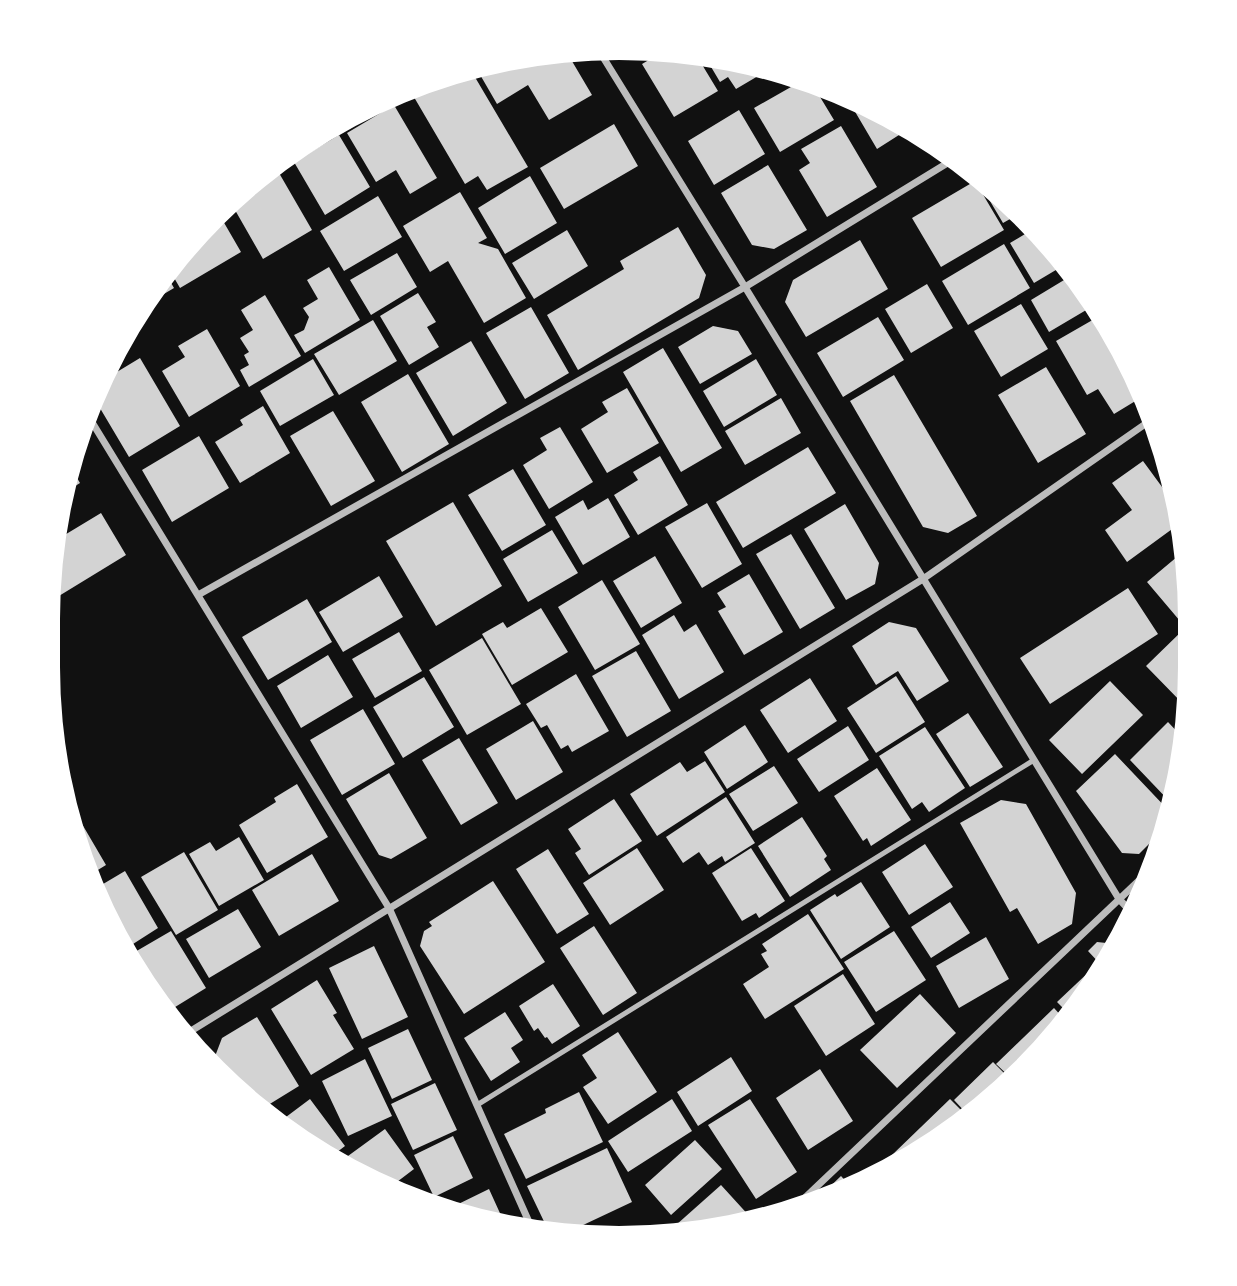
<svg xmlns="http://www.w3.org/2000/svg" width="1237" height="1286" font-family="Roboto,sans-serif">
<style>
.building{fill:#d3d3d3}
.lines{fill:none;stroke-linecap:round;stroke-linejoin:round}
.service{stroke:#bcbcbc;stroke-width:5}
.minor{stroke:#bcbcbc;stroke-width:7}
</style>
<rect width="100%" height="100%" fill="#111"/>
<path class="building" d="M566 51 592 95 549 120 528 85 497 104 475 66Z
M664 51 695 53 718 91 674 117 642 64Z
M704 55 768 70 736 89 728 77 720 82Z
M469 67 528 167 487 190 478 176 465 184 411 92 422 85Z
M805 79 811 82 834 120 780 152 754 108Z
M847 98 904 124 910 128 877 149Z
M394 105 437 178 410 194 396 170 376 182 347 133Z
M739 110 765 154 714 185 688 141Z
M614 124 638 166 564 209 540 168Z
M841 126 877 187 827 217 799 170 810 163 801 149Z
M339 135 370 187 325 215 294 162Z
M768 165 807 230 774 249 752 245 721 193Z
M275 166 312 230 263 259 231 203 261 174Z
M974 174 995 189 1019 214 1003 223Z
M530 176 557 223 505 254 478 208Z
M975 181 1004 230 941 267 912 218Z
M460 192 487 238 478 243 498 249 526 298 484 323 448 261 430 272 403 226Z
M378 196 402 237 344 271 320 231Z
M219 214 241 252 180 288 169 269 189 242Z
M678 227 706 275 699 298 578 370 547 315 624 269 620 261Z
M567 230 588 266 534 299 512 263Z
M1030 231 1033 236 1037 234 1066 264 1034 283 1010 243Z
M860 240 888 289 806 337 785 302 793 280Z
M1004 244 1030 288 968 325 942 281Z
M397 253 417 287 371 315 350 280Z
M329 267 360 320 305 353 294 335 304 330 309 317 303 308 318 299 307 280Z
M166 274 174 288 142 307 165 275Z
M1074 274 1093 306 1049 332 1031 300Z
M927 284 953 328 911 353 885 309Z
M418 293 436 322 427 327 439 347 409 365 380 316Z
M265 295 301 356 249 387 240 370 249 365 244 355 249 352 240 338 253 330 241 310Z
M1021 304 1048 349 1001 377 974 331Z
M531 307 569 373 525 399 486 333Z
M878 317 904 360 843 397 817 353Z
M1096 318 1142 397 1114 414 1098 389 1087 395 1056 341Z
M373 320 397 361 339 395 314 354Z
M713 326 738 331 752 354 700 384 678 347Z
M207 329 240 386 189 417 162 371 185 357 178 346Z
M471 341 507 403 453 436 416 373Z
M663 348 722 448 681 472 623 372Z
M140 358 180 426 129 457 94 398 102 381Z
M313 359 334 395 280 426 260 391Z
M756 359 777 395 724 427 703 391Z
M1046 367 1086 434 1038 463 998 395Z
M408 374 449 444 402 472 361 402Z
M894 375 977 516 948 533 923 527 850 401Z
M627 388 659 443 607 473 581 429 608 412 602 402Z
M781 398 801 433 745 465 725 431Z
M263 406 290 453 240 483 215 442 243 425 240 420Z
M333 411 375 481 331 506 290 436Z
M560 427 593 482 549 509 523 465 547 450 540 438Z
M199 436 229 488 172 522 142 470Z
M808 447 836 493 743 548 716 502Z
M660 456 688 505 638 535 614 495 638 480 633 472Z
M1143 461 1176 506 1179 524 1127 562 1105 530 1132 510 1112 483Z
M70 466 80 483 64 493 67 478Z
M513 469 546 525 502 551 468 495Z
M608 498 630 537 583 565 555 517 583 500 588 510Z
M453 502 502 586 436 626 386 541Z
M707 503 742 564 702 588 665 527Z
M845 504 879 563 875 584 846 600 804 529Z
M101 513 126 555 54 599 53 542Z
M552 530 578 573 528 602 503 559Z
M791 534 835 608 800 629 756 554Z
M1184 551 1188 581V614L1180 621 1147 582Z
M655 556 682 603 641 628 613 581Z
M749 574 783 632 744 655 718 611 726 607 717 593Z
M379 576 403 617 343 652 319 612Z
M602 580 640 644 595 670 558 607Z
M1128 588 1158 634 1050 704 1020 658Z
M307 599 332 642 268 680 242 637Z
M541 608 568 652 512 685 482 634 503 622 507 628Z
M674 615 684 632 696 624 724 672 679 699 642 635Z
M889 622 916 628 949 681 917 701 898 671 876 685 852 646Z
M1184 629 1188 634V703L1185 706 1146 666Z
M399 632 422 671 375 698 352 659Z
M482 638 521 704 467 735 429 670Z
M636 651 671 711 627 737 592 676Z
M328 655 353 697 301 728 277 686Z
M576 674 609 731 572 752 568 745 561 749 547 725 541 728 526 704Z
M896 676 925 722 876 753 847 708Z
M424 677 454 727 403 758 373 707Z
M810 678 837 721 788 753 760 710Z
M1110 681 1143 715 1082 774 1049 740Z
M363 709 395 764 342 795 310 740Z
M968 713 1003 767 970 787 936 734Z
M533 721 563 772 516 800 486 749Z
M1168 722 1183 738 1172 804 1130 760Z
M745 725 768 762 727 789 704 752Z
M848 726 869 760 819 792 797 759Z
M925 727 965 788 929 812 922 802 912 809 879 756Z
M459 738 498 803 461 825 422 760Z
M1115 754 1171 813 1165 828 1139 854 1122 853 1076 791Z
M705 761 725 792 657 836 630 794 680 762 687 772Z
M774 766 798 803 753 831 729 794Z
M877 768 911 820 871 846 867 838 863 841 834 796Z
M389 773 427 838 391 859 379 855 346 799Z
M297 784 328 837 267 873 239 825 276 802 274 798Z
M726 797 755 843 725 862 722 856 708 865 699 852 683 863 666 837Z
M614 799 642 841 589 875 575 853 581 849 568 829Z
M1001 800 1026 804 1076 893 1072 924 1038 944 1017 908 1010 912 960 823Z
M75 812 106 865 88 876 69 816Z
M802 817 827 856 824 859 831 870 790 897 758 846Z
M239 837 264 880 219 906 189 854 210 842 216 851Z
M925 844 953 887 909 915 882 872Z
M637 848 664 890 610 925 583 883Z
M751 848 785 901 759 918 756 913 742 921 712 873Z
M548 849 589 914 557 934 516 869Z
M184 852 218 910 176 935 141 877Z
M312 854 339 901 279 936 252 890Z
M125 871 158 928 133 944 128 936 120 940 93 890Z
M493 881 545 962 464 1014 420 946 424 931 432 926 429 922Z
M861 882 890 927 841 959 810 910 835 894 837 897Z
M950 902 970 933 931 958 911 927Z
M238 909 261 947 209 978 186 939Z
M808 914 844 969 765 1019 743 984 769 967 761 954 767 951 762 944Z
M594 926 637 993 603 1015 560 948Z
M171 931 206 988 167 1012 144 985 128 956Z
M894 931 926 980 876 1012 844 962Z
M986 937 1009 979 959 1008 936 966Z
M1097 942 1116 944 1102 966 1088 951Z
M374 946 408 1017 362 1039 329 968Z
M1093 968 1098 973 1071 1016 1057 1002Z
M843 974 875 1024 826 1056 794 1006Z
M317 980 337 1013 333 1015 354 1049 311 1075 271 1009Z
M553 984 580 1026 552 1044 547 1037 545 1038 538 1028 534 1031 519 1006Z
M920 994 956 1033 897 1088 860 1050Z
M1054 1008 1066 1021 1012 1079 996 1064Z
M505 1012 523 1040 511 1048 520 1062 491 1081 464 1038Z
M257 1017 299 1086 260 1110 242 1097 228 1081 214 1059 222 1038Z
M408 1029 432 1080 392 1099 368 1048Z
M618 1032 657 1092 608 1124 583 1087 597 1078 582 1055Z
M731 1057 752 1091 698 1126 677 1092Z
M365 1059 392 1116 348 1136 322 1081Z
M993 1062 1011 1080 995 1097 968 1115 954 1100Z
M820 1069 853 1121 808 1150 776 1098Z
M435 1083 457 1130 413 1150 391 1104Z
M579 1092 603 1142 526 1179 504 1134 546 1113 545 1109Z
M310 1099 345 1146 328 1159 278 1123Z
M672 1099 692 1131 628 1172 608 1141Z
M750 1099 797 1172 756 1199 708 1125Z
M950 1099 967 1116 872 1180 863 1183Z
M385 1129 414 1169 389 1188 337 1164Z
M453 1136 473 1178 434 1197 414 1155Z
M695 1140 722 1169 671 1215 645 1185Z
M607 1148 632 1202 564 1234H550L527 1186Z
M841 1176 851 1187 815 1201Z
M721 1185 752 1219 749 1222 683 1233 676 1225Z
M489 1189 504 1222 500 1224 444 1211Z
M420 1190 427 1205 408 1196Z
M618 1226 624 1236H597Z"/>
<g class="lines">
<path class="service" d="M477 1105 1034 760"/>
<path class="minor" d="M598 49 745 287 1119 899 1133 914
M87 414 389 908 533 1231
M198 595 745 287 954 159
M186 1034 923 579 1151 420
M792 1210 1150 870"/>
</g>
<path d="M0 0H1237V1286H0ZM619 60H619A559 559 0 0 1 1178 619V667A559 559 0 0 1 619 1226H619A559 559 0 0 1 60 667V619A559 559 0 0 1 619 60Z" fill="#fff" fill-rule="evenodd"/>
</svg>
